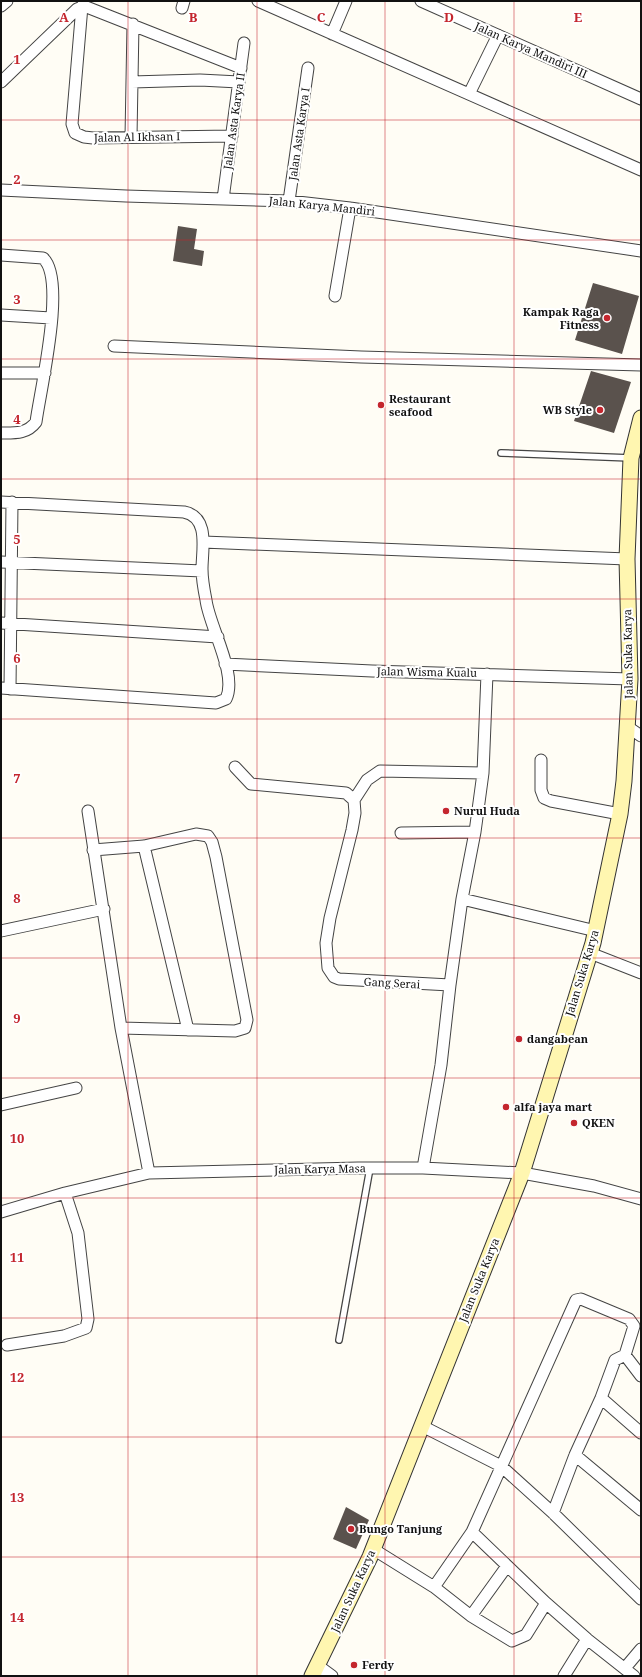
<svg xmlns="http://www.w3.org/2000/svg" width="642" height="1677" font-family="'Noto Serif',serif">
<style>
.building{fill:#5a524d}
.lines{fill:none;stroke-linecap:round;stroke-linejoin:round}
.service-casing{stroke:#444;stroke-width:8}
.minor-casing{stroke:#444;stroke-width:13}
.secondary-casing{stroke:#333;stroke-width:17}
.service{stroke:#fff;stroke-width:5.5}
.minor{stroke:#fff;stroke-width:11}
.secondary{stroke:#fff6b0;stroke-width:15}
.grid{fill:none;stroke:#c4262e;stroke-width:1;stroke-opacity:0.55}
.poi-dot{fill:#c4262e;stroke:#fff;stroke-width:1.5}
.labels{text-anchor:middle;stroke-width:4;stroke-linejoin:round;paint-order:stroke}
.street-label{font-size:11px;fill:#111;stroke:#fff}
.poi-label{font-size:11px;font-weight:bold;fill:#111;stroke:#fff;text-anchor:start}
.grid-label{font-size:13px;text-anchor:middle;font-weight:bold;fill:#c4262e;stroke:#fff;stroke-width:4;stroke-linejoin:round;paint-order:stroke}
</style>
<rect width="100%" height="100%" fill="#fffdf5"/>
<path class="building" d="M178 226 197 229 194 249 204 251 202 266 173 261Z
M593 283 639 296 622 354 575 340Z
M591 371 631 382 614 433 574 421Z
M346 1507 369 1520 356 1549 333 1539Z"/>
<g class="lines">
<defs>
<path id="service" d="M501 453 631 458
M339 1340 370 1168"/>
<path id="minor" d="M258 1 641 170
M421 1 641 99
M1 6 7 1
M82 6 72 124 75 133 84 137 93 138 232 136
M182 8 184 1
M332 34 346 1
M1 82 77 9 84 6 241 68
M132 82 200 80 239 82
M469 94 498 35
M131 137 133 24
M1 190 126 196 289 201 350 208 641 251
M223 199 244 43
M289 201 308 68
M1 255 43 258C67 279 40 391 36 422 27 434 15 433 1 433
M335 296 350 208
M1 315 51 318
M114 346 361 357 641 365
M1 373H45
M1 502 184 512C210 517 202 550 202 569 202 579 204 590 206 600 209 626 238 674 226 699L216 703 1 688
M203 542 627 559
M1 562 202 571
M1 623 218 637
M225 664 372 671 630 679
M10 689 12 502
M628 727 641 736
M541 760V790L544 798 551 801 620 814
M235 767 251 784 346 793 354 800 355 813 352 830 330 918 326 943 328 968 334 977 339 979 450 985 441 1065 423 1168
M354 800 367 780 380 771 483 773
M88 811 121 1028 149 1173
M401 833 475 832
M144 846 188 1030
M93 850 144 846 196 834 208 836 212 842 216 857 247 1020 245 1028 235 1031 121 1028
M462 899 596 931
M1 931 104 909
M590 953 641 973
M450 985 462 899 475 832 483 773 487 674
M1 1105 76 1088
M1 1212 65 1193 149 1173 358 1168H423L522 1173 594 1186 641 1199
M7 1345 64 1336 86 1328 88 1319 78 1233 65 1193
M601 1398 641 1433
M422 1426 501 1466 553 1513 641 1599
M575 1455 641 1510
M553 1513 575 1455 601 1398 615 1360 625 1355 641 1376
M472 1532 546 1603 587 1639 634 1676
M373 1549 434 1587 471 1616 512 1641 526 1635 546 1603
M434 1587 472 1532 576 1300 581 1299 629 1319 634 1326 625 1355
M471 1616 507 1566
M317 1665 332 1676
M625 1668 641 1649
M564 1676 587 1639"/>
<path id="secondary" d="M312 1676 370 1557 522 1173 593 943 620 814 624 781 630 679 627 559 631 458 641 418"/>
</defs>
<use href="#service" class="service-casing"/>
<use href="#minor" class="minor-casing"/>
<use href="#secondary" class="secondary-casing"/>
<use href="#service" class="service"/>
<use href="#minor" class="minor"/>
<use href="#secondary" class="secondary"/>
</g>
<path class="grid" d="M128 1V1676M257 1V1676M385 1V1676M514 1V1676M1 120H641M1 240H641M1 359H641M1 479H641M1 599H641M1 719H641M1 838H641M1 958H641M1 1078H641M1 1198H641M1 1318H641M1 1437H641M1 1557H641"/>
<g class="poi-dot">
<circle cx="607" cy="318" r="4"/>
<circle cx="381" cy="405" r="4"/>
<circle cx="600" cy="410" r="4"/>
<circle cx="446" cy="811" r="4"/>
<circle cx="519" cy="1039" r="4"/>
<circle cx="506" cy="1107" r="4"/>
<circle cx="574" cy="1123" r="4"/>
<circle cx="351" cy="1529" r="4"/>
<circle cx="354" cy="1665" r="4"/>
</g>
<g class="labels">
<g class="street-label">
<text transform="translate(531 50) rotate(24)" y="4">Jalan Karya Mandiri III</text>
<text transform="translate(234 121) rotate(-82)" y="4">Jalan Asta Karya II</text>
<text transform="translate(299 134) rotate(-82)" y="4">Jalan Asta Karya I</text>
<text transform="translate(137 137) rotate(-1)" y="4">Jalan Al Ikhsan I</text>
<text transform="translate(322 206) rotate(6)" y="4">Jalan Karya Mandiri</text>
<text transform="translate(628 654) rotate(-91)" y="4">Jalan Suka Karya</text>
<text transform="translate(427 672) rotate(1)" y="4">Jalan Wisma Kualu</text>
<text transform="translate(582 973) rotate(-73)" y="4">Jalan Suka Karya</text>
<text transform="translate(392 983) rotate(3)" y="4">Gang Serai</text>
<text transform="translate(320 1169) rotate(-1)" y="4">Jalan Karya Masa</text>
<text transform="translate(479 1280) rotate(-68)" y="4">Jalan Suka Karya</text>
<text transform="translate(353 1591) rotate(-65)" y="4">Jalan Suka Karya</text>
</g>
<g class="poi-label">
<text x="599" y="316" text-anchor="end">Kampak Raga<tspan x="599" dy="13">Fitness</tspan></text>
<text x="389" y="403">Restaurant<tspan x="389" dy="13">seafood</tspan></text>
<text x="592" y="414" text-anchor="end">WB Style</text>
<text x="454" y="815">Nurul Huda</text>
<text x="527" y="1043">dangabean</text>
<text x="514" y="1111">alfa jaya mart</text>
<text x="582" y="1127">QKEN</text>
<text x="359" y="1533">Bungo Tanjung</text>
<text x="362" y="1669">Ferdy</text>
</g>
</g>
<g class="grid-label">
<text x="64" y="22">A</text>
<text x="193" y="22">B</text>
<text x="321" y="22">C</text>
<text x="449" y="22">D</text>
<text x="578" y="22">E</text>
<text x="17" y="64">1</text>
<text x="17" y="184">2</text>
<text x="17" y="304">3</text>
<text x="17" y="424">4</text>
<text x="17" y="544">5</text>
<text x="17" y="663">6</text>
<text x="17" y="783">7</text>
<text x="17" y="903">8</text>
<text x="17" y="1023">9</text>
<text x="17" y="1143">10</text>
<text x="17" y="1262">11</text>
<text x="17" y="1382">12</text>
<text x="17" y="1502">13</text>
<text x="17" y="1622">14</text>
</g>
<rect width="642" height="1677" fill="none" stroke="#111111" stroke-width="4"/>
</svg>
